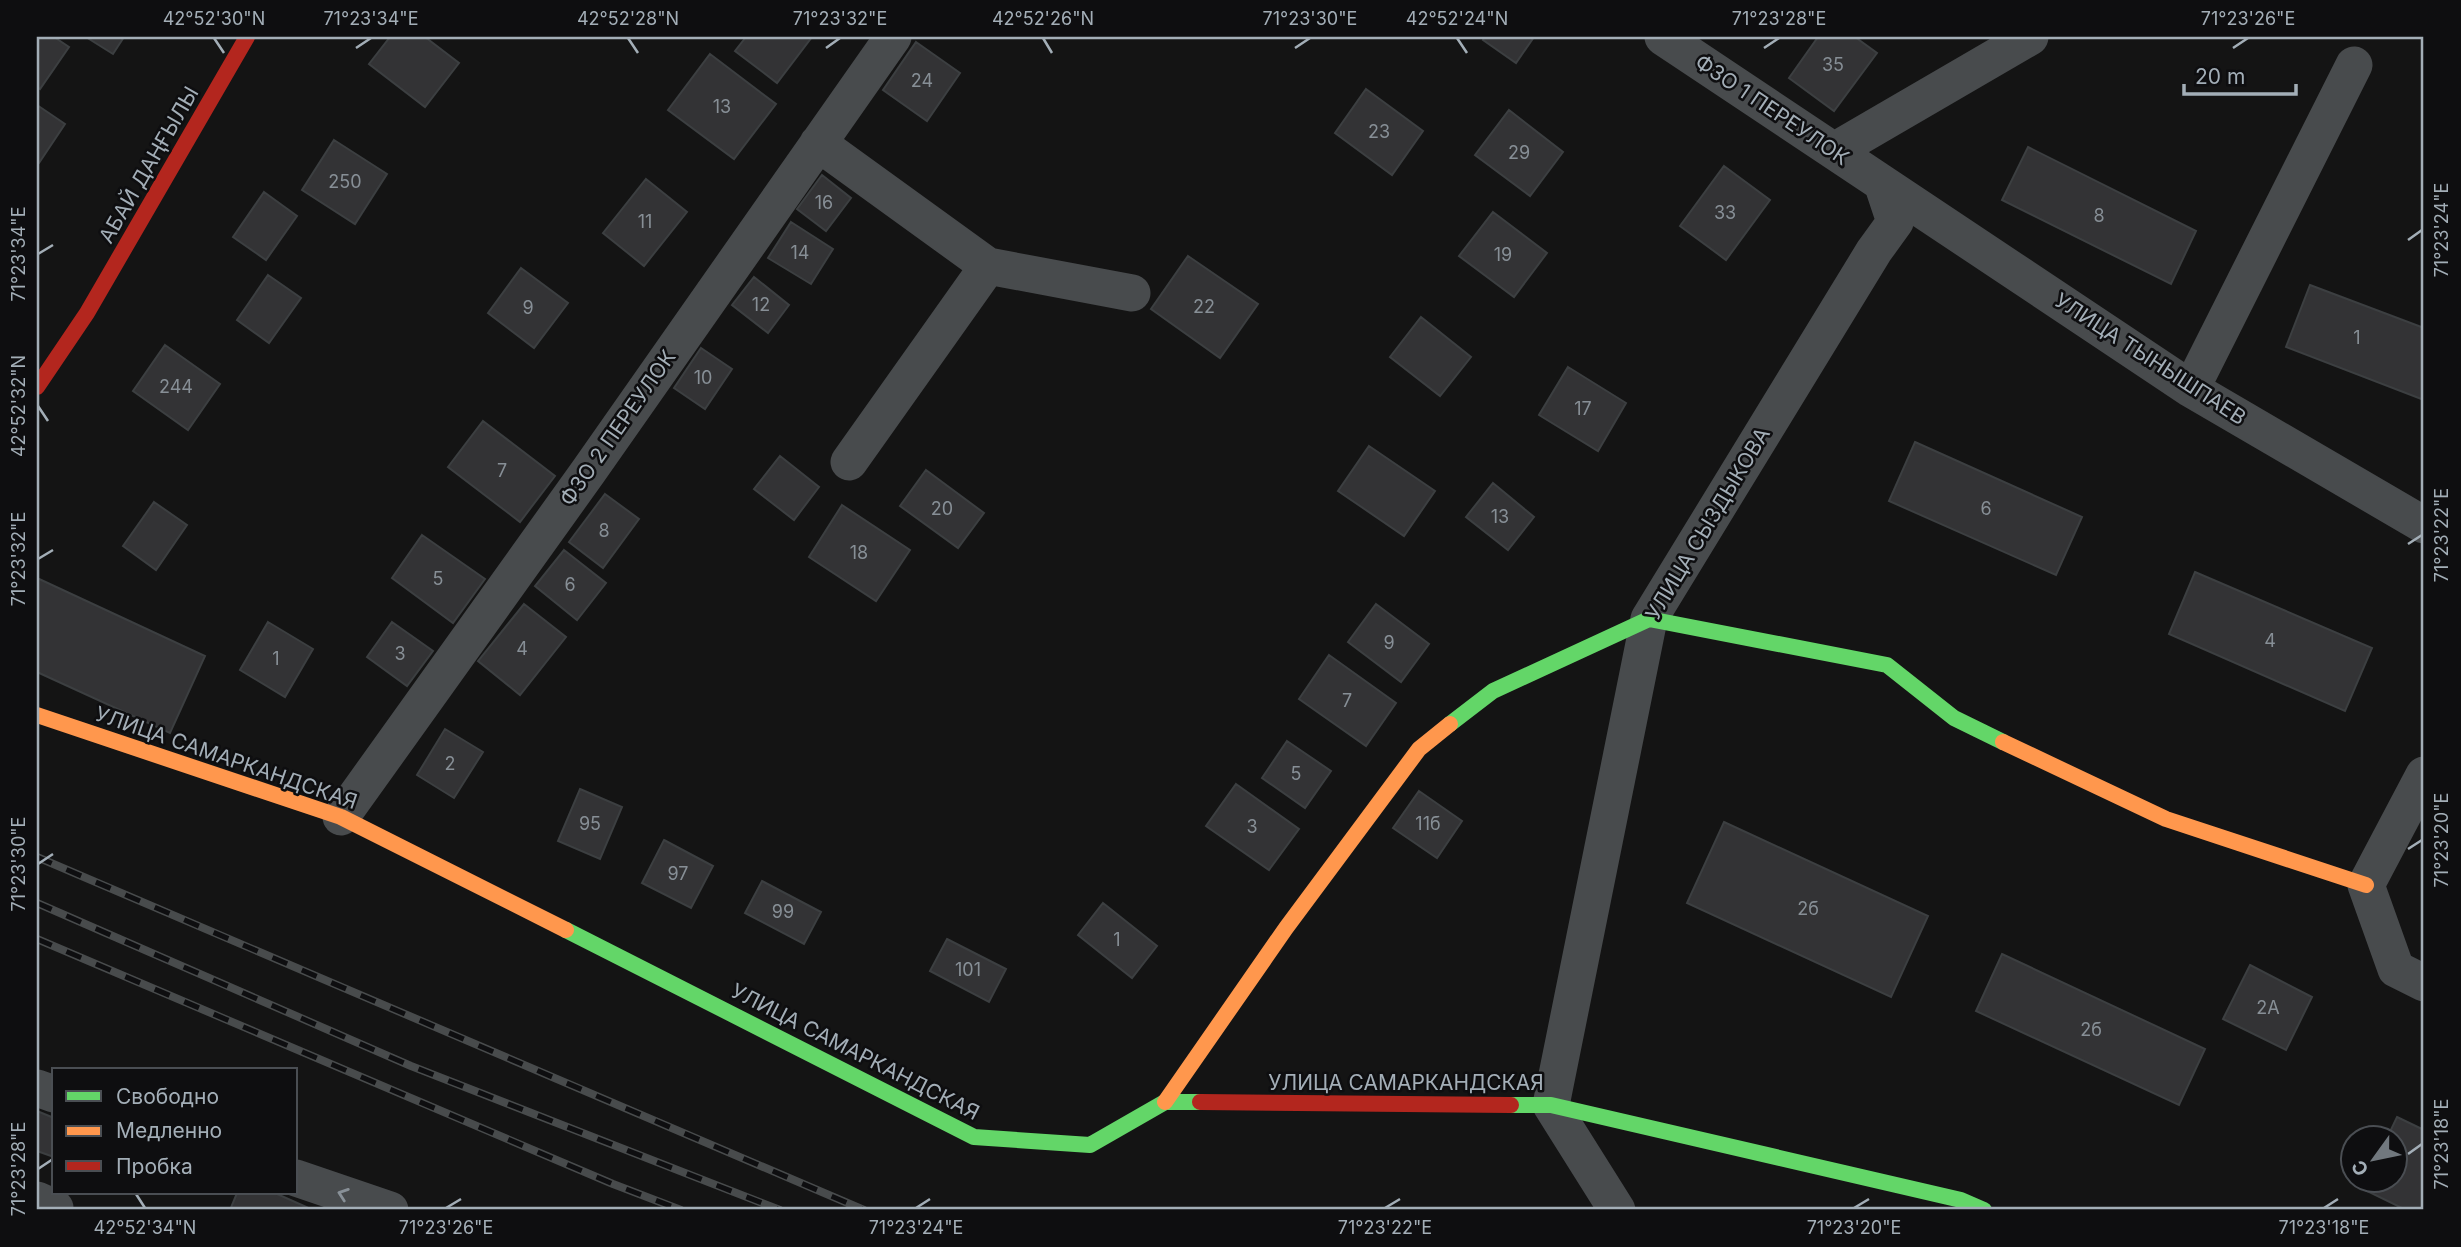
<svg xmlns="http://www.w3.org/2000/svg" width="2461" height="1247" font-family="Inter,sans-serif">
<style>
.building{fill:#333335;stroke:#3c3f41;stroke-width:2}
.lines{fill:none;stroke-linecap:round;stroke-linejoin:round}
.street{stroke:#484b4d;stroke-width:37}
.fast{stroke:#63d668;stroke-width:16}
.slow{stroke:#ff974d;stroke-width:16}
.jam{stroke:#b3261e;stroke-width:16}
.rail-casing{stroke:#484b4c;stroke-width:8}
.rail{stroke:#0e0e10;stroke-width:5;stroke-dasharray:16;stroke-linecap:butt}
.oneway{stroke:#889097}
.ticks{fill:none;stroke:#a3aeb7;stroke-width:2.5}
.labels{text-anchor:middle;stroke-width:5;stroke-linejoin:round;paint-order:stroke}
.number-label{font-size:18px;fill:#878f96}
.street-label{font-size:21px;fill:#a3aeb7;stroke:#0e0e10}
.neatline{fill:none;stroke:#a3aeb7;stroke-width:2.5}
.ticks-label{font-size:18px;text-anchor:middle;fill:#a3aeb7}
</style>
<rect width="100%" height="100%" fill="#141414"/>
<path class="building" d="M37 37H54L69 47 40 89 37 87Z
M86 37H124L113 54Z
M390 37H425L459 63 425 107 369 64Z
M746 37H812L777 83 735 51Z
M1485 37H1534L1516 63 1483 40Z
M1818 37H1855L1877 53 1834 111 1789 78Z
M916 42 960 73 927 121 883 90Z
M710 54 776 104 734 159 668 110Z
M1366 89 1423 131 1392 175 1335 133Z
M37 105 65 124 39 163 37 162Z
M1509 110 1563 152 1530 196 1475 155Z
M334 140 387 174 355 224 302 190Z
M2028 147 2196 231 2171 284 2002 200Z
M1724 166 1770 200 1726 260 1680 226Z
M822 175 851 198 826 231 797 209Z
M646 179 687 212 644 266 603 233Z
M264 192 297 216 266 260 233 237Z
M1493 212 1547 253 1514 297 1459 256Z
M791 222 833 249 811 284 768 258Z
M1188 256 1258 304 1220 358 1151 309Z
M521 268 568 303 534 348 488 313Z
M268 275 301 298 269 343 237 320Z
M754 277 789 305 768 333 732 305Z
M2310 285 2424 328V400L2286 347Z
M1421 317 1471 357 1440 396 1390 357Z
M165 345 220 384 188 430 133 391Z
M701 348 732 369 705 409 674 388Z
M1568 367 1626 403 1598 451 1539 415Z
M483 421 555 476 520 522 448 467Z
M1915 442 2082 517 2056 575 1889 501Z
M1369 446 1435 491 1404 536 1338 491Z
M780 456 819 487 794 520 754 489Z
M926 470 984 513 958 548 900 506Z
M1493 483 1534 517 1508 550 1466 517Z
M605 494 639 519 603 568 569 542Z
M154 502 187 525 156 570 123 546Z
M842 505 910 550 876 601 809 557Z
M422 535 485 579 453 623 392 578Z
M564 550 606 583 577 620 535 586Z
M2195 572 2372 648 2345 711 2169 634Z
M37 578 205 656 170 733 37 672Z
M524 604 566 637 520 695 478 661Z
M1376 604 1429 644 1401 682 1348 642Z
M268 622 313 649 285 697 240 670Z
M392 622 433 651 407 686 367 657Z
M1329 655 1396 703 1366 746 1299 699Z
M445 729 483 752 454 798 417 775Z
M1287 741 1331 771 1305 808 1262 778Z
M1236 784 1299 829 1269 870 1206 826Z
M580 789 622 807 600 859 558 841Z
M1419 791 1462 821 1437 858 1393 828Z
M1724 822 1928 916 1891 997 1687 903Z
M664 840 713 866 691 908 642 883Z
M762 881 821 912 804 944 745 913Z
M1103 903 1157 946 1132 978 1078 935Z
M947 939 1006 969 989 1002 930 971Z
M2002 954 2205 1049 2179 1105 1976 1011Z
M2250 965 2312 997 2286 1050 2223 1019Z
M37 1111 54 1118V1157L37 1151Z
M2397 1117 2424 1130V1210H2406L2363 1189 2367 1180H2394V1138H2387Z
M237 1193H275L313 1210H230Z"/>
<g class="lines">
<path class="street" d="M1663 37 2191 389 2424 525
M818 143 988 266 1132 293
M1834 151 2030 37
M2191 389 2354 65
M849 462 988 266
M2424 775 2366 885 2396 969 2424 983
M341 817 588 472 893 37
M37 1088 54 1094
M296 1178 390 1210
M37 1200 55 1208
M1617 1210 1551 1105 1649 619 1874 251 1895 222 1882 183"/>
<path class="fast" d="M1450 724 1493 691 1649 619 1887 665 1954 718 2003 742
M566 930 974 1137 1090 1145 1165 1102H1200
M1511 1105H1551L1961 1200 1984 1210"/>
<path class="slow" d="M37 715 341 817 566 930
M2003 742 2166 819 2366 885
M1165 1102 1286 928 1419 749 1450 724"/>
<path class="jam" d="M37 387 87 313 247 37
M1200 1102 1511 1105"/>
<defs>
<path id="rail" d="M37 857 864 1210
M37 903 411 1066 780 1210
M37 939 613 1184 681 1210"/>
</defs>
<use href="#rail" class="rail-casing"/>
<use href="#rail" class="rail"/>
</g>
<defs><path id="oneway-chevron" d="M-2-3.5L2.5 0L-2 3.5" fill="none" stroke-width="1.6" stroke-linecap="round" stroke-linejoin="round" transform="scale(1.75)"/></defs>
<use class="oneway" href="#oneway-chevron" transform="translate(343 1194) rotate(-161)"/>
<path class="ticks" d="M214 38 224 53M628 38 638 53M1043 38 1052 53M1457 38 1467 53M356 48 371 38M826 48 840 38M1295 48 1310 38M1764 48 1779 38M2233 48 2248 38M2408 240 2422 230M38 254 53 245M38 406 48 421M2408 544 2422 535M38 559 53 550M2408 849 2422 840M38 864 53 854M2408 1154 2422 1144M38 1169 53 1159M136 1194 145 1208M446 1208 461 1199M916 1208 930 1199M1385 1208 1400 1199M1854 1208 1869 1199M2324 1208 2338 1199"/>
<g class="labels">
<g class="number-label">
<text x="1833" y="71">35</text>
<text x="922" y="87">24</text>
<text x="722" y="113">13</text>
<text x="1379" y="138">23</text>
<text x="1519" y="159">29</text>
<text x="345" y="188">250</text>
<text x="824" y="209">16</text>
<text x="1725" y="219">33</text>
<text x="2099" y="222">8</text>
<text x="645" y="228">11</text>
<text x="800" y="259">14</text>
<text x="1503" y="261">19</text>
<text x="761" y="311">12</text>
<text x="1204" y="313">22</text>
<text x="528" y="314">9</text>
<text x="2357" y="344">1</text>
<text x="703" y="384">10</text>
<text x="176" y="393">244</text>
<text x="1583" y="415">17</text>
<text x="502" y="477">7</text>
<text x="942" y="515">20</text>
<text x="1986" y="515">6</text>
<text x="1500" y="523">13</text>
<text x="604" y="537">8</text>
<text x="859" y="559">18</text>
<text x="438" y="585">5</text>
<text x="570" y="591">6</text>
<text x="2270" y="647">4</text>
<text x="1389" y="649">9</text>
<text x="522" y="655">4</text>
<text x="400" y="660">3</text>
<text x="276" y="665">1</text>
<text x="1347" y="707">7</text>
<text x="450" y="770">2</text>
<text x="1296" y="780">5</text>
<text x="590" y="830">95</text>
<text x="1428" y="830">11б</text>
<text x="1252" y="833">3</text>
<text x="678" y="880">97</text>
<text x="1808" y="915">2б</text>
<text x="783" y="918">99</text>
<text x="1117" y="946">1</text>
<text x="968" y="976">101</text>
<text x="2268" y="1014">2А</text>
<text x="2091" y="1036">2б</text>
</g>
<g class="street-label">
<text transform="translate(1772 110) rotate(34)" y="7">ФЗО 1 ПЕРЕУЛОК</text>
<text transform="translate(149 165) rotate(-60)" y="7">АБАЙ ДАҢҒЫЛЫ</text>
<text transform="translate(2150 359) rotate(33)" y="7">УЛИЦА ТЫНЫШПАЕВ</text>
<text transform="translate(618 428) rotate(-55)" y="7">ФЗО 2 ПЕРЕУЛОК</text>
<text transform="translate(1708 524) rotate(-59)" y="7">УЛИЦА СЫЗДЫКОВА</text>
<text transform="translate(226 758) rotate(19)" y="7">УЛИЦА САМАРКАНДСКАЯ</text>
<text transform="translate(855 1052) rotate(27)" y="7">УЛИЦА САМАРКАНДСКАЯ</text>
<text x="1406" y="1090">УЛИЦА САМАРКАНДСКАЯ</text>
</g>
</g>
<rect width="2461" height="1247" fill="none" stroke="#0e0e10" stroke-width="77"/>
<rect x="52" y="1068" width="245" height="126" fill="#0e0e10" stroke="#4a4e53" stroke-width="2"/>
<rect x="66" y="1091" width="35" height="10" fill="#63d668" stroke="#4a4e53" stroke-width="2"/>
<text x="116" y="1104" font-size="21" fill="#a3aeb7">Свободно</text>
<rect x="66" y="1126" width="35" height="10" fill="#ff974d" stroke="#4a4e53" stroke-width="2"/>
<text x="116" y="1138" font-size="21" fill="#a3aeb7">Медленно</text>
<rect x="66" y="1161" width="35" height="10" fill="#b3261e" stroke="#4a4e53" stroke-width="2"/>
<text x="116" y="1174" font-size="21" fill="#a3aeb7">Пробка</text>
<g transform="translate(2374 1159) rotate(237)"><circle r="33" fill="#0e0e10" stroke="#4a4e53" stroke-width="2"/>
<path d="M0-5L12 26L0 18L-12 26Z" fill="#71787e"/>
<text y="-10" font-size="19" font-weight="bold" text-anchor="middle" fill="#a3aeb7">С</text>
</g>
<path d="M2184 84v10h112v-10" fill="none" stroke="#a3aeb7" stroke-width="3.5"/>
<text x="2195" y="84" font-size="21" fill="#a3aeb7" stroke="#0e0e10" stroke-width="5" paint-order="stroke">20 m</text>
<rect x="38" y="38" width="2384" height="1170" class="neatline"/>
<g class="ticks-label">
<text x="214" y="25">42°52'30"N</text>
<text x="371" y="25">71°23'34"E</text>
<text x="628" y="25">42°52'28"N</text>
<text x="840" y="25">71°23'32"E</text>
<text x="1043" y="25">42°52'26"N</text>
<text x="1310" y="25">71°23'30"E</text>
<text x="1457" y="25">42°52'24"N</text>
<text x="1779" y="25">71°23'28"E</text>
<text x="2248" y="25">71°23'26"E</text>
<text transform="translate(2442 230) rotate(-90)" y="6">71°23'24"E</text>
<text transform="translate(19 254) rotate(-90)" y="6">71°23'34"E</text>
<text transform="translate(19 406) rotate(-90)" y="6">42°52'32"N</text>
<text transform="translate(2442 535) rotate(-90)" y="6">71°23'22"E</text>
<text transform="translate(19 559) rotate(-90)" y="6">71°23'32"E</text>
<text transform="translate(2442 840) rotate(-90)" y="6">71°23'20"E</text>
<text transform="translate(19 864) rotate(-90)" y="6">71°23'30"E</text>
<text transform="translate(2442 1144) rotate(-90)" y="6">71°23'18"E</text>
<text transform="translate(19 1169) rotate(-90)" y="6">71°23'28"E</text>
<text x="145" y="1234">42°52'34"N</text>
<text x="446" y="1234">71°23'26"E</text>
<text x="916" y="1234">71°23'24"E</text>
<text x="1385" y="1234">71°23'22"E</text>
<text x="1854" y="1234">71°23'20"E</text>
<text x="2324" y="1234">71°23'18"E</text>
</g>
</svg>
